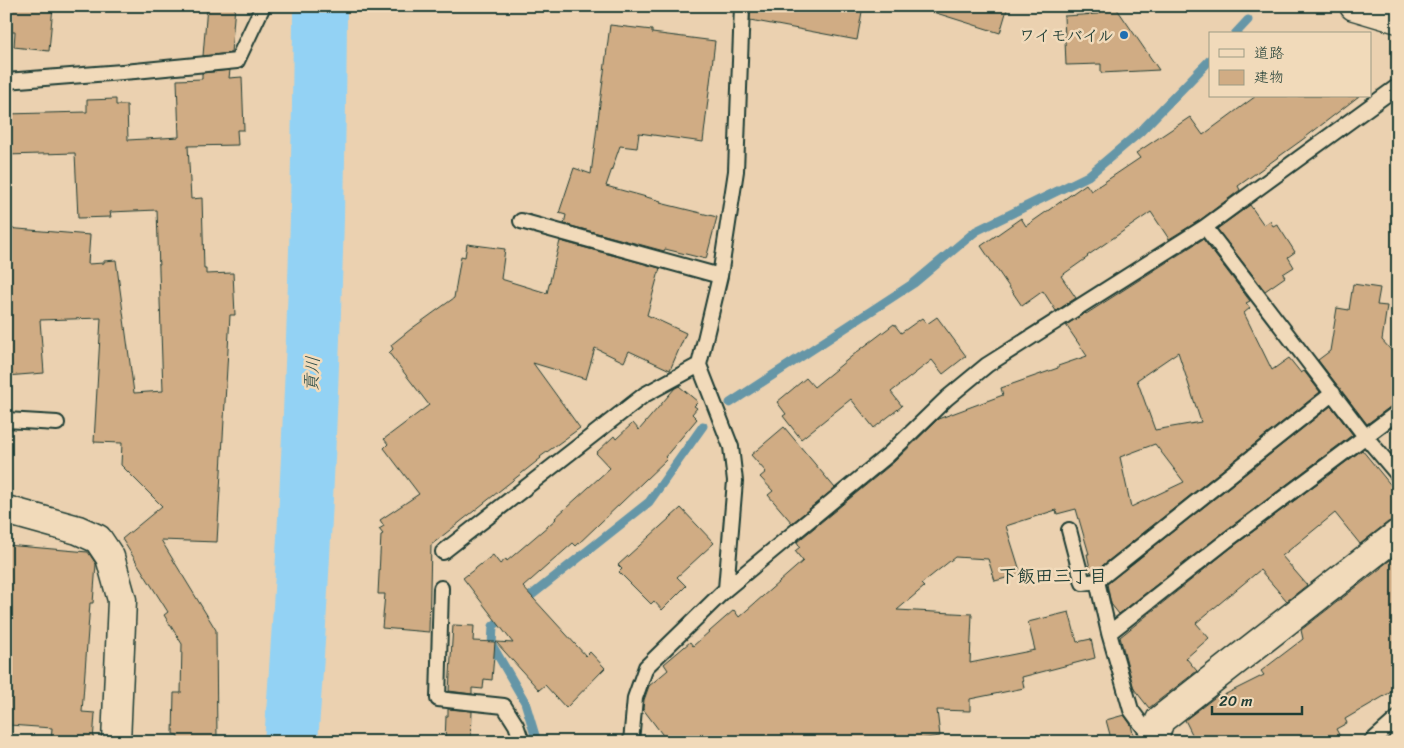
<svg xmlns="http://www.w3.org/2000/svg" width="1404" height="748" font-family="Sriracha,'Klee One',sans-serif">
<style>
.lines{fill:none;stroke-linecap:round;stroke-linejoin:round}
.stream{stroke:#6596a7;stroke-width:9}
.river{stroke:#93d2f4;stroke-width:54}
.building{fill:#d0ac84;stroke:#1f3d34;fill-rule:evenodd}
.lane-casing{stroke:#1f3d34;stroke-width:18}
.street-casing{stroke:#1f3d34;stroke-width:31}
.primary-casing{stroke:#1f3d34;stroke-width:31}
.lane{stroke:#f1daba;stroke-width:14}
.street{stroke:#f1daba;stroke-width:28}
.primary{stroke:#f1daba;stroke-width:28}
.poi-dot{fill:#1f6fb2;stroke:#f1daba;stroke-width:2}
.labels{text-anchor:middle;stroke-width:5;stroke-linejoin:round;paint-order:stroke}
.poi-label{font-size:16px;font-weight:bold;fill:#1f3d34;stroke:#f1daba;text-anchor:end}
.water-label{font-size:18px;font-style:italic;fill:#2b4c47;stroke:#f1daba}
.neighbourhood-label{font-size:18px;font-weight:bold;fill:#1f3d34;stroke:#f1daba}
</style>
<rect width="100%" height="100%" fill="#ebd1b0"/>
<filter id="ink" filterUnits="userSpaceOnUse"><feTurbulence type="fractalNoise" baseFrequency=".02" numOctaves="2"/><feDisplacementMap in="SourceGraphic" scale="10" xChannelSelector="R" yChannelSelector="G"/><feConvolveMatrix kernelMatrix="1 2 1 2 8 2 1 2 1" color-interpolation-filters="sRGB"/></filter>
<g filter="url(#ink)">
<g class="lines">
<path class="stream" d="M1235 34 1248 20
M730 403 914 283 976 231 1088 176 1140 132 1210 60
M523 602 649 502 703 426
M507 615 493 626 492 645 525 702 537 742"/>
<path class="river" d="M291 742C304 567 312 392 317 218 318 147 320 77 320 6"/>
</g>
<path class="building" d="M12 6H53L49 51 14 47 15 32H9Z
M207 6H235L231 53 203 56Z
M751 6H863L857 40 750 20Z
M934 6H1008L1000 33 933 12Z
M1099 6H1115L1159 70 1101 73V64L1066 65 1064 16 1099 14Z
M610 25 652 30V33L715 41 703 142 639 133 637 148 620 146 606 186 661 201 660 203 717 217 706 259 665 249 664 251 564 224 566 215 559 213 574 168 591 174Z
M230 70 229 78 242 77 244 130H237L238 145 188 146 191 199 202 198 204 269H206V274L233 273 235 315H230L217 542 161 540 216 630 217 741H178V735L173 734 174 693H181L182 644 164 615 168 612 122 539 162 506 121 465 122 443 94 442 101 318 40 320 44 373 6 376V228L90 235 88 264 104 263V261L116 260 134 393 163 391 157 210 110 212 111 217 78 218 75 153 6 155V114L87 112V100L116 99V105H127L128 140 179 137 177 80 202 79V73Z
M1256 96H1359L1302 140 1238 186 1240 190 1200 220 1169 239 1151 212 1087 256 1088 257 1061 276 1076 298 1056 311 1043 291 1022 306 981 246 1021 218 1026 226 1086 184 1091 191 1140 158 1136 153 1190 117 1203 135Z
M1250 205 1264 225 1270 221 1273 226 1277 224 1295 252 1288 257 1294 267 1283 274 1285 277 1265 291 1217 229Z
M1203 239 1250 301 1246 303 1250 308 1244 313 1272 370 1289 358 1301 373 1304 371 1320 392 1093 573H1091L1087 554H1089L1076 509 1057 514 1056 510 1006 526 1021 574 995 581 988 559 955 557 921 584 924 587 897 610 972 614 970 663 1035 650 1028 622 1069 612 1077 642 1091 639 1095 658 1022 677 1024 688 970 699V711L937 710 940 736 898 742H668L643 709 644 700 649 686 668 670 664 664 690 642 693 646 734 610 739 617 803 561 795 551 800 547 797 542 894 462 938 419 1003 395 1001 388 1058 368V366L1087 356 1066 325 1085 313 1086 314ZM1178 352 1201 422 1155 430 1137 380ZM1155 444 1184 482 1131 507 1120 457Z
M560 241 660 268 647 315 686 333 670 370 629 351 624 362 595 348 586 379 533 363 580 428 540 457 541 458 431 545 429 632 382 628 385 594H378L381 535 383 534 379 529 384 526 380 520 419 494 384 448 388 444 384 439 429 405 389 353 393 349 391 345 411 329 454 298 461 256 465 257 467 244 505 249 501 279 547 293Z
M1353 284 1380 288 1377 305 1387 306 1382 340 1398 358V401L1367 424 1318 360 1330 351 1337 308 1349 310Z
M937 317 966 356 943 374 932 360 891 392 902 406 874 428 851 399 801 439 783 416 786 414 777 402 806 378 814 387 857 352 894 324 901 333 922 318 927 324Z
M679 386 698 402 694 406 697 408 692 414 697 419 665 457 667 459 576 546 573 543 523 587 586 656 590 652 605 668 566 708 545 685 539 690 496 642 513 643 463 578 493 555 500 564 506 559 507 561 556 519 555 518 610 468 596 453 614 436 616 439 633 423 639 430 675 388Z
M1331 406 1353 435 1351 436 1221 534 1119 614 1111 604 1107 584Z
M784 427 835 488 792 523 768 495 773 491 760 477 766 472 751 455Z
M1362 450 1398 494V519L1388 522 1360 544 1335 513 1282 556 1307 585 1287 601 1260 570 1196 623 1209 638 1186 658 1197 671 1149 708 1134 689 1120 637 1231 548Z
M681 508 714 543 677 577 686 586 662 610 654 601 651 604 619 572 622 569 618 565Z
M6 545 88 552 96 564 93 603H90L82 712 95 713 93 742H51L52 728 9 725 10 700 6 699Z
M1398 554V688L1345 719 1347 723 1336 729 1343 742H1196L1185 720 1218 695 1220 697 1264 675 1261 671 1303 639 1301 630 1381 568V567Z
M453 625 474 626 473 641 495 642 492 680 484 679 483 689 472 688V694L449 691Z
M448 709 472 711 471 742H445L446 716H448Z
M1124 715 1131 725 1135 742H1112L1106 720Z"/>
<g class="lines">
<defs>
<path id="lane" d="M6 81 135 71 237 61 263 6
M521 221 720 276
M1205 227 1365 436 1398 475
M6 420 57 423
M1069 530 1083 583 1097 581
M443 552 644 395 699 365
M441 588 438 699 504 706 516 725 522 742
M726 589 735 481 731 447 699 365 720 276 736 171 742 6
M1109 633 1226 541 1398 412
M1153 740 1131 710 1109 633 1097 581 1333 393
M631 742 635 698 646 667 726 589 888 455 947 398 987 365 1205 227 1398 86
M1371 742 1398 718"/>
<path id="street" d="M6 510 78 530 98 539 110 557 122 600 116 742
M1153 742 1160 720 1398 534"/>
<path id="primary" d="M1354 6 1398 19"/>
</defs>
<use href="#lane" class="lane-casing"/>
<use href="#street" class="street-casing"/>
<use href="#primary" class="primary-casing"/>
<use href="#lane" class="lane"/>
<use href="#street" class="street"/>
<use href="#primary" class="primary"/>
</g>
</g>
<circle class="poi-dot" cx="1124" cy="35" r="5"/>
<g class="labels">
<g class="poi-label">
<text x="1114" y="41">ワイモバイル</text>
</g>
<g class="water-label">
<text transform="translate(312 374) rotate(-87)" y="6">貢川</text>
</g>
<g class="neighbourhood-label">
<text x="1053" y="582">下飯田三丁目</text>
</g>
</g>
<rect width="1404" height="748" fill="none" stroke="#f1daba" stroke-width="25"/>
<rect x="12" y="12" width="1379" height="723" fill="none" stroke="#1f3d34" stroke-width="2" filter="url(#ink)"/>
<rect x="1209" y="32" width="162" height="65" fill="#f1daba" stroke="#9d9b84"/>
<rect x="1219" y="49" width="25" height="8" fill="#f1daba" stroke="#9d9b84"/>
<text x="1254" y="58" font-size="15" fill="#1f3d34">道路</text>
<rect x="1219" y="70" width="25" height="15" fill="#d0ac84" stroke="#9d9b84"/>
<text x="1254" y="82" font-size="15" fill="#1f3d34">建物</text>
<path d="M1212 706v8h90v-8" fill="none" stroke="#1f3d34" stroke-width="2.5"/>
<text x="1219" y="706" font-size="15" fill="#1f3d34" stroke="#f1daba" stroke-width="4" paint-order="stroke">20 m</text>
</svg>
